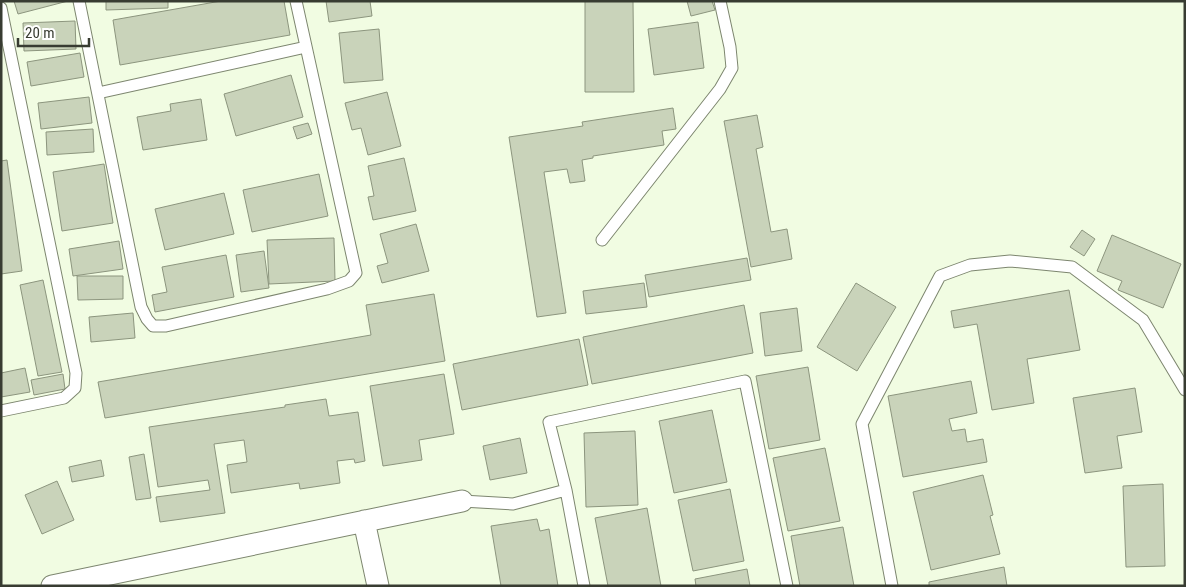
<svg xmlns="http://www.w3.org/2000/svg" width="1186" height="587" font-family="'Roboto Condensed',sans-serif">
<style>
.building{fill:#c9d3ba;stroke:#8c957e}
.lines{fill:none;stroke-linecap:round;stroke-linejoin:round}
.service-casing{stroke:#7d866f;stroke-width:13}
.minor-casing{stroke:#7d866f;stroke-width:23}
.service{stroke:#fff;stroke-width:11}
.minor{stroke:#fff;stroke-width:21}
</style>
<rect width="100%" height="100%" fill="#f1fce2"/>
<path class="building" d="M14 1H68L18 14Z
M106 1H168V8L106 10Z
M221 1H284L290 35 120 65 113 20Z
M326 1H370L372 16 329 22Z
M585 1H633L634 92H585Z
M687 1H712L715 10 691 16Z
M75 21 76 49 24 51 23 23Z
M698 22 704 68 654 75 648 29Z
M379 29 383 80 344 83 339 33Z
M80 53 84 77 31 86 27 62Z
M291 75 303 117 236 136 224 94Z
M387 92 401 146 368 155 361 128 352 130 345 103Z
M89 97 92 123 41 129 38 103Z
M201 99 207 140 143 150 137 117 171 111 170 104Z
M673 108 676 129 662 131 664 145 593 156V158L582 160 585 181 570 183 567 169 544 172 566 313 537 317 509 137 583 126 582 122Z
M757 115 763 147 756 149 771 232 787 229 792 259 751 267 724 121Z
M308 123 312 134 297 139 293 127Z
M93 129 94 152 47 155 46 132Z
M404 158 416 211 373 220 368 197 374 196 368 166Z
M7 160 22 271 1 274V161Z
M104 164 113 223 62 231 53 172Z
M319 174 328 216 252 232 243 190Z
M224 193 234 234 165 250 155 209Z
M416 224 429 271 382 283 377 266 388 263 380 234Z
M1082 230 1095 239 1084 256 1070 247Z
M1112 235 1181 264 1163 308 1118 290 1122 281 1097 271Z
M334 238 335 281 269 284 267 240Z
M119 241 123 269 73 276 69 249Z
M264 251 269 288 241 292 236 255Z
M226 255 234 297 155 312 152 295 167 292 162 267Z
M747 258 751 280 649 297 645 275Z
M77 276H123V299L78 300Z
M43 280 62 372 38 376 20 285Z
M644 283 647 307 586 314 583 291Z
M856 283 896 307 857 371 817 347Z
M1069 290 1080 350 1027 359 1034 403 992 410 977 324 954 328 951 311Z
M434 294 445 361 105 418 98 382 371 335 366 305Z
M744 305 753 353 592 384 583 337Z
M797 308 802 351 765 356 760 313Z
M133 313 135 338 91 342 89 317Z
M579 339 588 385 462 410 453 364Z
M808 367 820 440 769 449 756 376Z
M25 368 30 392 1 397V373Z
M63 374 65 389 34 395 31 380Z
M444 374 454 434 419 440 422 460 383 466 370 386Z
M971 381 977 413 949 419 952 431 965 429 967 442 983 439 987 462 903 477 888 396Z
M1135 388 1142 432 1117 436 1122 468 1085 473 1073 398Z
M326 399 329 416 358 412 365 461 355 463 354 459 337 461 340 483 300 489 299 483 231 493 227 465 247 462 244 440 214 444 225 513 160 522 156 497 210 490 208 480 158 487 149 427 285 407V405Z
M712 410 727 482 674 493 659 421Z
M635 431 638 505 586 507 584 433Z
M520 438 527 473 490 480 483 446Z
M825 448 840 521 788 531 773 458Z
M144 454 151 498 136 500 129 457Z
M101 460 104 476 72 482 69 467Z
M983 475 993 515 990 516 1000 554 931 570 913 492Z
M57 481 74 520 42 534 25 495Z
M1163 484 1165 566 1126 567 1123 486Z
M730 489 744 561 693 571 678 500Z
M647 508 661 586H608L595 518Z
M537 519 540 531 549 529 558 586H501L491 526Z
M843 527 854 586H800L791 536Z
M1004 567 1007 586H929V582Z
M747 569 750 586H696L695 579Z"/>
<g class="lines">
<defs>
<path id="service" d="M79 1 141 307 147 319 153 326H166L327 289 349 281 356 273 296 1
M1 8 76 373 75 388 64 398 1 411
M98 93 306 47
M602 240 720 89 732 68 730 47 720 1
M566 490 584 586
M462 501 513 504 566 490 549 422 745 381 787 586
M892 586 862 424 940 276 970 265 1010 261 1072 267 1143 320 1185 390"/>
<path id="minor" d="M364 521 378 586
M52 586 462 501"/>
</defs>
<use href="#service" class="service-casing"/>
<use href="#minor" class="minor-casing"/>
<use href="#service" class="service"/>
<use href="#minor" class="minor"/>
</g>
<rect width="1186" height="587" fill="none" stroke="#383c32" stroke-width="5"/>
<path d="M18 38v8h71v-8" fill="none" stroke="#383c32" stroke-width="2.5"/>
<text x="25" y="38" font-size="15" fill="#383c32" stroke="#ffffff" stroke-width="4" paint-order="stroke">20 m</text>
</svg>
